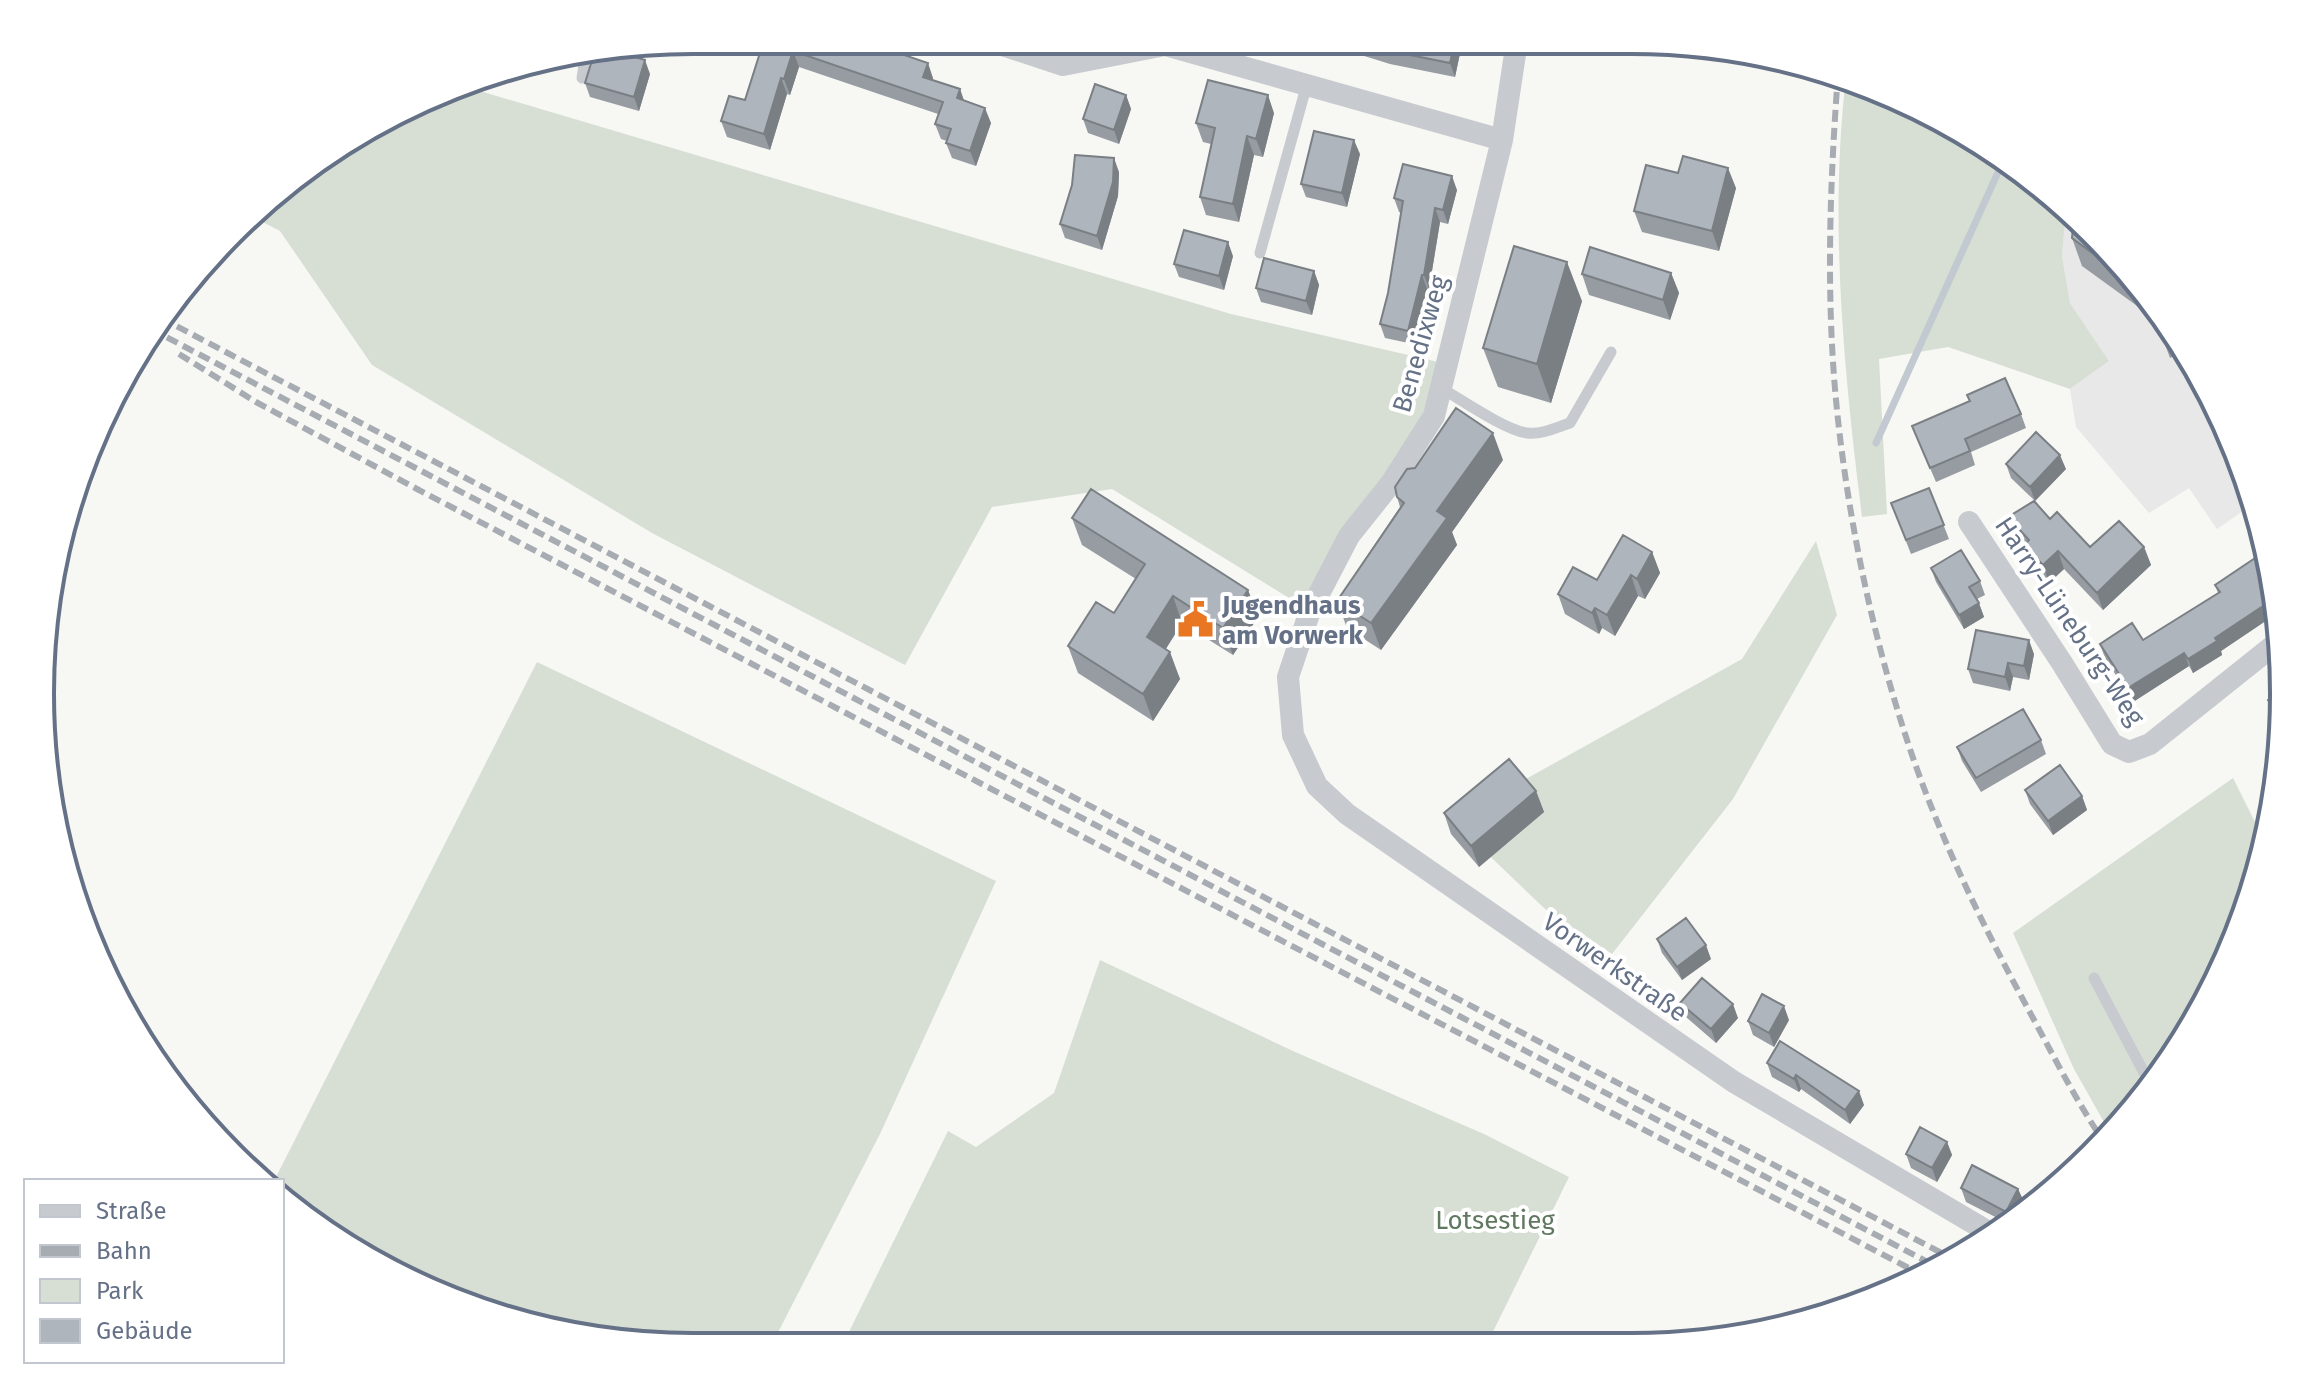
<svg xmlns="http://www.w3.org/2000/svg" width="2324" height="1387" font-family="'Fira Sans',sans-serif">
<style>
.built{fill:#e7e8e7}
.green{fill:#d7dfd5}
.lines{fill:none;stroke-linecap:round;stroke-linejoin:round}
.stream{stroke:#c2c9d0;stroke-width:7}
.service{stroke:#c7cace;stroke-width:11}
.minor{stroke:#c7cace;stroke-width:22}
.rail{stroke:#a7abb2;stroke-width:6;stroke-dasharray:12 6;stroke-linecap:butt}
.wall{fill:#969ca2}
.shaded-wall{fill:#7a7f84}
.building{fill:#afb5bc;stroke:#7a7f84;stroke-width:2}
.labels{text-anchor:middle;stroke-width:8;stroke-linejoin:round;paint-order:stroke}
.street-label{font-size:26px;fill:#657186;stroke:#fff}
.poi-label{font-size:26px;font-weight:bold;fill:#657186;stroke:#fff;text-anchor:start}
.park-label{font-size:26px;fill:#617860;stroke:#fff}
.rim{fill:none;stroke:#657186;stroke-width:4}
</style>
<rect width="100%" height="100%" fill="#f7f7f4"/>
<path class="built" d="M2066 209 2093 232 2174 331 2234 444 2253 504 2217 529 2189 488 2149 513 2076 427 2070 389 2109 361 2070 303 2062 256Z"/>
<path class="green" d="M1846 77 1994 150 2066 209 2062 256 2070 303 2109 361 2070 389 1948 347 1879 359 1887 514 1862 517C1844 372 1829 223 1846 77Z
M463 86 1231 314 1447 364 1444 377 1310 611 1112 489 992 507 905 665 652 533 372 365 280 231 255 218 296 175Z
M1816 541 1837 615 1733 799 1612 954 1545 909 1452 820 1742 659Z
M537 662 996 881 880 1134 771 1346H650L483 1312 330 1237 282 1192V1181H274Z
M2233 778 2265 842 2234 944 2174 1057 2109 1131 2074 1069 2013 933Z
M1100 960 1293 1051 1484 1134 1569 1177 1486 1346H842L948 1131 976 1147 1054 1093Z"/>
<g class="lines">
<path class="stream" d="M1876 443 2004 159"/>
<path class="service" d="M582 78 585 58
M1260 253 1307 84
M1441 388C1462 400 1505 430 1527 433 1541 435 1558 427 1570 423L1611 352
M2094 978 2150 1084"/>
<path class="minor" d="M987 40 1063 65 1165 45 1502 140
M1517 41 1502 140 1434 416 1392 482 1349 536 1310 611 1288 677 1293 735 1317 786 1347 814 1734 1082 1992 1234
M1969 522 2062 663 2112 744 2129 752 2150 744 2279 641"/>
<path class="rail" d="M1838 74C1829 195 1825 316 1840 437 1853 544 1877 652 1912 755 1943 845 1987 934 2033 1018 2055 1059 2076 1100 2102 1139
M161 318 1955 1260
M151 329 1939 1268
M179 354 256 402 417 489 1922 1275"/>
</g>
<path class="wall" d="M762 40H860L933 78V80L960 89 964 100 991 123 976 166 952 158 946 143 947 141 941 139 935 124 938 114 799 67 790 95 787 94 770 150 727 137 721 121 745 100 764 41Z
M1301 41H1461L1462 44 1455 77 1390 64 1319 42V45Z
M650 74 639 111 590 97 585 83Z
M1126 95 1131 109 1119 144 1088 133 1083 119Z
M1274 113 1263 157 1254 155 1239 222 1206 215 1200 197 1211 144 1203 142 1196 123Z
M1360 154 1347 207 1306 197 1301 184Z
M1119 172 1118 196 1102 250 1065 238 1060 224Z
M1678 173 1736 188 1719 251 1642 232 1634 211Z
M1457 190 1448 224 1440 222 1429 289H1427L1413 344 1385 338 1380 324 1388 293 1401 213 1399 212 1394 198Z
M2093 232 2174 331 2185 351 2170 358 2160 331 2162 324 2082 266 2072 238Z
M1233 256 1224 290 1179 277 1174 264Z
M1314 271 1319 285 1312 315 1261 302 1256 288Z
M1671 273 1679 293 1670 320 1589 295 1582 274Z
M1582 301 1551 403 1498 387 1483 348Z
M2021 414 2026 428 1971 452 1975 465 1936 482 1912 426Z
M1503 460 1452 532 1457 545 1381 650 1347 628 1337 601 1400 507 1397 497Z
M2006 464 2066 469 2035 501 2011 478Z
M1929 488 1949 539 1911 554 1891 503Z
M2008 517 2050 519 2090 547H2144L2151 565 2103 610 2064 569 2049 583 2030 562 2024 545 2014 535Z
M1072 518 1248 590 1258 617 1233 655 1182 623 1166 649 1180 679 1153 721 1078 673 1068 646 1114 613 1136 579 1082 545Z
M2263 539 2272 566 2276 614 2221 651 2222 655 2193 673 2189 666 2133 702 2105 658 2100 644 2143 640 2218 593 2215 585 2267 550Z
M1652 552 1660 573 1645 599 1638 596 1615 636 1602 628 1599 634 1565 614 1558 594 1597 580Z
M1931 568 1980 581 1985 595 1977 599 1984 617 1964 629 1936 582Z
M2034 654 2029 680 2013 677 2010 691 1973 683 1968 669Z
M2284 694 2281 724 2273 714 2268 700Z
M2041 740 2046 754 1981 792 1962 761 1957 747Z
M2025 790 2082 796 2087 810 2053 835 2030 804Z
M1536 791 1544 812 1479 867 1451 834 1444 813Z
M1657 939 1711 959 1682 980 1662 953Z
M1680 1003 1738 1018 1716 1043 1686 1017Z
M1789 1020 1774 1047 1753 1035 1748 1021Z
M1767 1063 1864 1105 1850 1124 1801 1089 1799 1092 1772 1077Z
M1947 1142 1952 1155 1937 1182 1911 1168 1906 1154Z
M1961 1188 2018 1189 2024 1202 2015 1218 2007 1223 1966 1202Z"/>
<path class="shaded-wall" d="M1455 41H1461L1462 44 1455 77 1450 63Z
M793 51 799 67 790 95 784 79Z
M645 60 650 74 639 111 634 97Z
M928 63 933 78 928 92 923 77Z
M781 78 787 94 770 150 764 134Z
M960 89 965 105 957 98Z
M1126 95 1131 109 1119 144 1114 130Z
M1268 95 1274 113 1263 157 1256 139Z
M985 108 991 123 976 166 970 151Z
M1247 136 1254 155 1239 222 1233 204Z
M1354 140 1360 154 1347 207 1342 193Z
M1114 158 1119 172 1118 196 1102 250 1097 236Z
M1728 168 1736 188 1719 251 1712 231Z
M1452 176 1457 190 1448 224 1443 210Z
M1435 208 1440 222 1429 289 1424 275Z
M1228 242 1233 256 1224 290 1219 276Z
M1567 262 1582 301 1551 403 1537 364Z
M1314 271 1319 285 1312 315 1306 301Z
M1671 273 1679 293 1670 320 1663 300Z
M1422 275 1427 289 1413 344 1408 331Z
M1493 433 1503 460 1452 532 1457 545 1381 650 1371 623 1437 511Z
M2060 455 2066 469 2035 501 2030 487Z
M2144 547 2151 565 2103 610 2097 593Z
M2058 551 2064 569 2049 583 2043 565Z
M1652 552 1660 573 1645 599 1637 579Z
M1631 575 1638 596 1615 636 1607 615Z
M1248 590 1258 617 1233 655 1223 628Z
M1173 596 1182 623 1156 664 1147 637Z
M2275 598 2276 614 2221 651 2222 655 2193 673 2188 659 2215 638Z
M1979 603 1984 617 1964 629 1959 615Z
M1595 608 1602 628 1599 634 1592 613Z
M2029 640 2034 654 2029 680 2024 666Z
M1170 652 1180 679 1153 721 1143 694Z
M2184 653 2189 666 2133 702 2128 688Z
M2008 663 2013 677 2010 691 2005 677Z
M1536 791 1544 812 1479 867 1471 846Z
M2082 796 2087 810 2053 835 2048 821Z
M1706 945 1711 959 1682 980 1677 967Z
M1733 1004 1738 1018 1716 1043 1711 1029Z
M1784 1006 1789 1020 1774 1047 1769 1033Z
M1796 1075 1801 1089 1799 1092 1794 1079Z
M1859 1091 1864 1105 1850 1124 1845 1110Z
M1947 1142 1952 1155 1937 1182 1932 1168Z
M2018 1189 2024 1202 2015 1218 2010 1222 2006 1212Z"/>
<path class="building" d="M764 40H860L928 63 923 77 960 89 957 98 985 108 970 151 946 143 951 129 935 124 943 102 793 51 784 79 781 78 764 134 721 121 729 96 745 100Z
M1355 41H1455L1450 63 1385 50Z
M618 52 645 60 634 97 585 83 593 57Z
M1208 80 1268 95 1256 139 1247 136 1233 204 1200 197 1215 128 1196 123Z
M1095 84 1126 95 1114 130 1083 119Z
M1314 131 1354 140 1342 193 1301 184Z
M1075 155 1114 158 1113 182 1097 236 1060 224 1072 185Z
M1683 156 1728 168 1712 231 1634 211 1646 165 1678 173Z
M1403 164 1452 176 1443 210 1435 208 1424 275H1422L1408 331 1380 324 1388 293 1403 201 1394 198Z
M2074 217 2093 232 2137 286 2072 238Z
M1184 230 1228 242 1219 276 1174 264Z
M1514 246 1567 262 1537 364 1483 348Z
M1590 247 1671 273 1663 300 1582 274Z
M1264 258 1314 271 1306 301 1256 288Z
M2164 319 2170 326 2160 331Z
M2005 378 2021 414 1965 439 1970 451 1930 468 1912 426 1970 401 1967 395Z
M1456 408 1493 433 1437 511 1447 518 1371 623 1337 601 1404 503 1397 497 1395 487 1407 469 1415 468Z
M2036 432 2060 455 2030 487 2006 464Z
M1929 488 1944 525 1906 540 1891 503Z
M1091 489 1248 590 1223 628 1173 596 1147 637 1170 652 1143 694 1068 646 1096 602 1114 613 1145 564 1072 518Z
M2034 501 2050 519 2057 512 2090 547 2119 521 2144 547 2097 593 2058 551 2043 565 2024 545 2029 540 2008 517Z
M1623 535 1652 552 1637 579 1631 575 1607 615 1595 608 1592 613 1558 594 1573 567 1597 580Z
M1961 550 1980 581 1969 587 1979 603 1959 615 1931 568Z
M2267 550 2272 566 2273 582H2272L2275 598 2215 638 2217 641 2188 659 2184 653 2128 688 2100 644 2132 623 2143 640 2220 592 2215 585Z
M1976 630 2029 640 2024 666 2008 663 2005 677 1968 669Z
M2283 687 2284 694 2282 717 2268 700Z
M2023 709 2041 740 1976 778 1957 747Z
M1509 759 1536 791 1471 846 1444 813Z
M2060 765 2082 796 2048 821 2025 790Z
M1686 918 1706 945 1677 967 1657 939Z
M1702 978 1733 1004 1711 1029 1680 1003Z
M1762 994 1784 1006 1769 1033 1748 1021Z
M1780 1041 1859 1091 1845 1110 1796 1075 1794 1079 1767 1063Z
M1920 1127 1947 1142 1932 1168 1906 1154Z
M1972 1165 2018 1189 2006 1212 1961 1188Z"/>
<defs>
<symbol id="civic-bare" viewBox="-9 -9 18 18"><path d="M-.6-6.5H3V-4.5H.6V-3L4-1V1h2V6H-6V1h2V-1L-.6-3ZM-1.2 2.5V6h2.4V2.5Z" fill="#e87623" stroke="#fff" stroke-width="2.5" paint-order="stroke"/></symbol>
</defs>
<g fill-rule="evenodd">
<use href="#civic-bare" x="1170" y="594" width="51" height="51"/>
</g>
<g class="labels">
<g class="street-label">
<text transform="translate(1420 344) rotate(-74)" y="9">Benedixweg</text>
<text transform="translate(2070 621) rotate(56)" y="9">Harry-Lüneburg-Weg</text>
<text transform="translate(1615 967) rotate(35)" y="9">Vorwerkstraße</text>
</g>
<g class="poi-label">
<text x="1222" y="614">Jugendhaus<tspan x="1222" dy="30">am Vorwerk</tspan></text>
</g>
<g class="park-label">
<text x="1495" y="1229">Lotsestieg</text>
</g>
</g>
<path d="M0 0H2324V1387H0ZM693 54H1631A639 639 0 0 1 2270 693V694A639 639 0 0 1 1631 1333H693A639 639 0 0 1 54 694V693A639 639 0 0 1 693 54Z" fill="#fff" fill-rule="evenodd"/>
<path class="rim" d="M693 54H1631A639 639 0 0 1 2270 693V694A639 639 0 0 1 1631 1333H693A639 639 0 0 1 54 694V693A639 639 0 0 1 693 54Z"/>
<rect x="24" y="1179" width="260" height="184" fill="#ffffff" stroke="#c1c6cf" stroke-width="2"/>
<rect x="40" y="1205" width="40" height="12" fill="#c7cace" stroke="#c1c6cf" stroke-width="2"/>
<text x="96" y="1219" font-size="24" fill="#657186">Straße</text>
<rect x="40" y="1245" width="40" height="12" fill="#a7abb2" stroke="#c1c6cf" stroke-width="2"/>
<text x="96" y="1259" font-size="24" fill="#657186">Bahn</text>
<rect x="40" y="1279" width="40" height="24" fill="#d7dfd5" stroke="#c1c6cf" stroke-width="2"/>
<text x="96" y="1299" font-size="24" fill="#657186">Park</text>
<rect x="40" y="1319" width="40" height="24" fill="#afb5bc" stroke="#c1c6cf" stroke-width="2"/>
<text x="96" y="1339" font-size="24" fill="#657186">Gebäude</text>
</svg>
